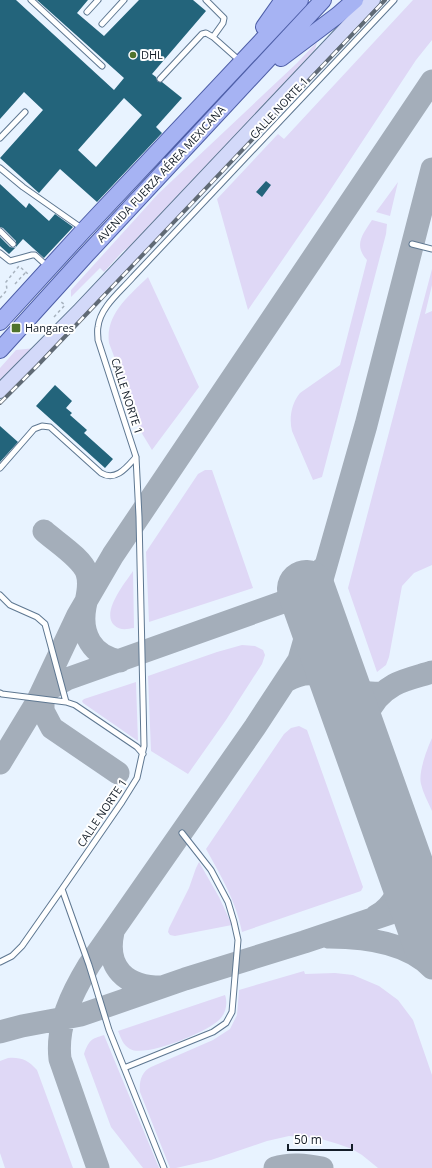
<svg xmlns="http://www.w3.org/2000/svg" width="432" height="1168" font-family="'Open Sans',sans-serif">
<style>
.green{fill:#dfd8f6}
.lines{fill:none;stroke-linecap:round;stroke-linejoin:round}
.taxiway{stroke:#a4aeba;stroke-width:23}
.runway{stroke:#a4aeba;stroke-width:58}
.building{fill:#23647b;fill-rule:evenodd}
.lane-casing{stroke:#5e7791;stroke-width:7}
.secondary-casing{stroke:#5e7791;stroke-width:16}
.primary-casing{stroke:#4d5ea7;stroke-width:18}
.path{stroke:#a7b2be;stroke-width:1.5;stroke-dasharray:3 3;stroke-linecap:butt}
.lane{stroke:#fff;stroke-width:5}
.secondary{stroke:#d3d9f9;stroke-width:14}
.primary{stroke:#a6b3f3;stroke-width:16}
.rail-casing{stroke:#606a75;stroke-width:4}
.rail{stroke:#fff;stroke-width:2.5;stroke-dasharray:8;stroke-linecap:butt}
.poi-dot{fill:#4f732c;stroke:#fff;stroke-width:1.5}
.labels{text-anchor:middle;stroke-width:4;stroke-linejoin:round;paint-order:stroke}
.poi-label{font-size:11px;fill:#141e29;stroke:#fff;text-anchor:start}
.street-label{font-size:11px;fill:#141e29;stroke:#fff}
</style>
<rect width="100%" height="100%" fill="#e8f3ff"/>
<path class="green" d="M413 0H432V40L416 60 325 198 248 310 217 199 278 134 284 139Z
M317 42 315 50 206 168 147 236 123 251 104 272 100 268 71 297V290L158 194 297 63Z
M398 182 390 216 376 212Z
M372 220 387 224 386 234 322 477 313 480 292 431C289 419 291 404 300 393L340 365 367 260C353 245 363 234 372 220Z
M432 269V285L425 314 432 311V565L414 573 402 586 389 657 386 665 377 672 348 588Z
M148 277 199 387 152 450 135 422 129 396 109 343C105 314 130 295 148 277Z
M36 348 0 389V368L16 350Z
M205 470H212L253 588 149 622 146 552 198 474Z
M133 571 134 628C127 629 120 631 114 625 101 612 125 583 133 571Z
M242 645 255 646 263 650 265 655 262 664 226 720 188 774 151 751 148 676 217 652Z
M136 682 138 741 83 703 82 701 84 699Z
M299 726 307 730 363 887 361 891 242 932C236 901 221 876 206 849L284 734 291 728Z
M432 738V811C428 802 423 793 421 784 418 773 427 749 432 738Z
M199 862 219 897 232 925 175 936 170 935 168 932 169 928 189 888 196 868Z
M304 971 305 974 335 973 353 975 379 986 398 1000 413 1020 432 1075V1168H378L362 1155 352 1149 338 1144 318 1138 289 1136 267 1141 211 1160 176 1168H170L140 1092C139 1082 141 1072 151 1067L213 1040 230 1029 237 1015 239 990Z
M225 995C228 1003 226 1014 219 1020 207 1032 145 1058 130 1049 123 1045 121 1038 118 1031Z
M104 1035 159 1168H143L111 1127 84 1054C89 1040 91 1039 104 1035Z
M8 1058C21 1057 28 1060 37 1070L73 1168H5L0 1153V1061Z"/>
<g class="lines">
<path class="taxiway" d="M44 531C56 542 82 558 87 573 91 585 87 596 85 607 80 634 92 656 120 661
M320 602C319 619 331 672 344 683 354 693 368 694 382 693
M286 681C317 664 331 679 347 704
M41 698 51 688 67 679 286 601C302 593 313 584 322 569
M43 698V711L52 728 118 773
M367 761C360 730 364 702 394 685 405 679 420 676 432 672
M0 763 37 702 78 615 113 555 432 81
M401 850 415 874 432 886
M376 916C394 907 403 886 402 866 401 856 397 846 394 836
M113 932C105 968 126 987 161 987
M329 937C364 937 407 942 432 968
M0 1032 22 1026 81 1015 185 979 304 942 432 899
M98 1168 60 1059C56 1025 72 993 89 965L255 727 299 660 366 425 432 169
M275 1168C290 1163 306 1165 322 1168"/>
<path class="runway" d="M306 589 432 943"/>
</g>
<path class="building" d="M0 0H16L114 90 124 78 37 0H88L77 13 104 36 139 0H193L206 11 152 74 156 77 158 82H162L182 98 156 127 162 133 97 202 60 169 39 193 0 158 43 110 24 92 0 119ZM124 98 142 115 96 167 78 150Z
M266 181 271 185 262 197 256 192Z
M0 184 26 208 29 203 49 221 55 214 73 227 44 258 23 239 16 247V241L3 228 0 227Z
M0 237 10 247 14 248 16 247 9 254 0 246Z
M55 385 72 401 66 408 72 413 70 415 87 430 84 433 113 459 105 468 36 406Z
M0 426 18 442 0 462Z"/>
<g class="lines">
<defs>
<path id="lane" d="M31 0 102 66
M206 0 224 18 223 23 213 37
M87 12 98 0
M102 24 124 0
M160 79 202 34 206 33 213 37 240 61
M0 138 25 112
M0 168 23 187 83 229
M0 231 13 244
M412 244 432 249
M0 253 10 261 32 255H35L47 266
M0 468 34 429 42 426 50 427 101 473C116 482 127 467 136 457
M0 595 10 605 37 617 45 624 66 702
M0 693 2 694 66 702 75 705 137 747 143 754
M62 889 122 802 137 778 144 746 139 517 136 457 98 340C98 336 97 331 98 327 100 307 121 291 133 277L394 0
M0 962 12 956 22 946 62 889 89 965 109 1030 164 1168
M124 1068 213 1032 226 1023 232 1012 238 940 234 922 228 902 211 870 182 833"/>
<path id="secondary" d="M0 391 80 310 373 0"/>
<path id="primary" d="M264 27 283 0
M281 58 338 15 355 0
M0 322 84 230 300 0
M0 350 87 254 323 0"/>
</defs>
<use href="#lane" class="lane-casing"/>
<use href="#secondary" class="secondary-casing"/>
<use href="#primary" class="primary-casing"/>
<path class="path" d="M15 284 26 272
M0 298 7 290 6 282 19 266 28 274
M54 317 65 305 60 301"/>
<use href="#lane" class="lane"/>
<use href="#secondary" class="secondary"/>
<use href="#primary" class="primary"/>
<defs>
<path id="rail" d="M0 403 38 365 385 0"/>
</defs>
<use href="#rail" class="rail-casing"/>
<use href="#rail" class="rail"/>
</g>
<g class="poi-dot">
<circle cx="133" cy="55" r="4"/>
<rect x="11" y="323" width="10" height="10" rx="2"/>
</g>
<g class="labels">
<g class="poi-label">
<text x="141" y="59">DHL</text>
<text x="25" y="332">Hangares</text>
</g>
<g class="street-label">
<text transform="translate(279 108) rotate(-47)" y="4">CALLE NORTE 1</text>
<text transform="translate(161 174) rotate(-47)" y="4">AVENIDA FUERZA AÉREA MEXICANA</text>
<text transform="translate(127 396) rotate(72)" y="4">CALLE NORTE 1</text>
<text transform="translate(102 813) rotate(-56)" y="4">CALLE NORTE 1</text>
</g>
</g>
<path d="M288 1144v6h64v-6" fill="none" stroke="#141e29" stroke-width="2"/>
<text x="294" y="1144" font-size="12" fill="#141e29" stroke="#ffffff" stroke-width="3" paint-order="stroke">50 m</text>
</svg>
